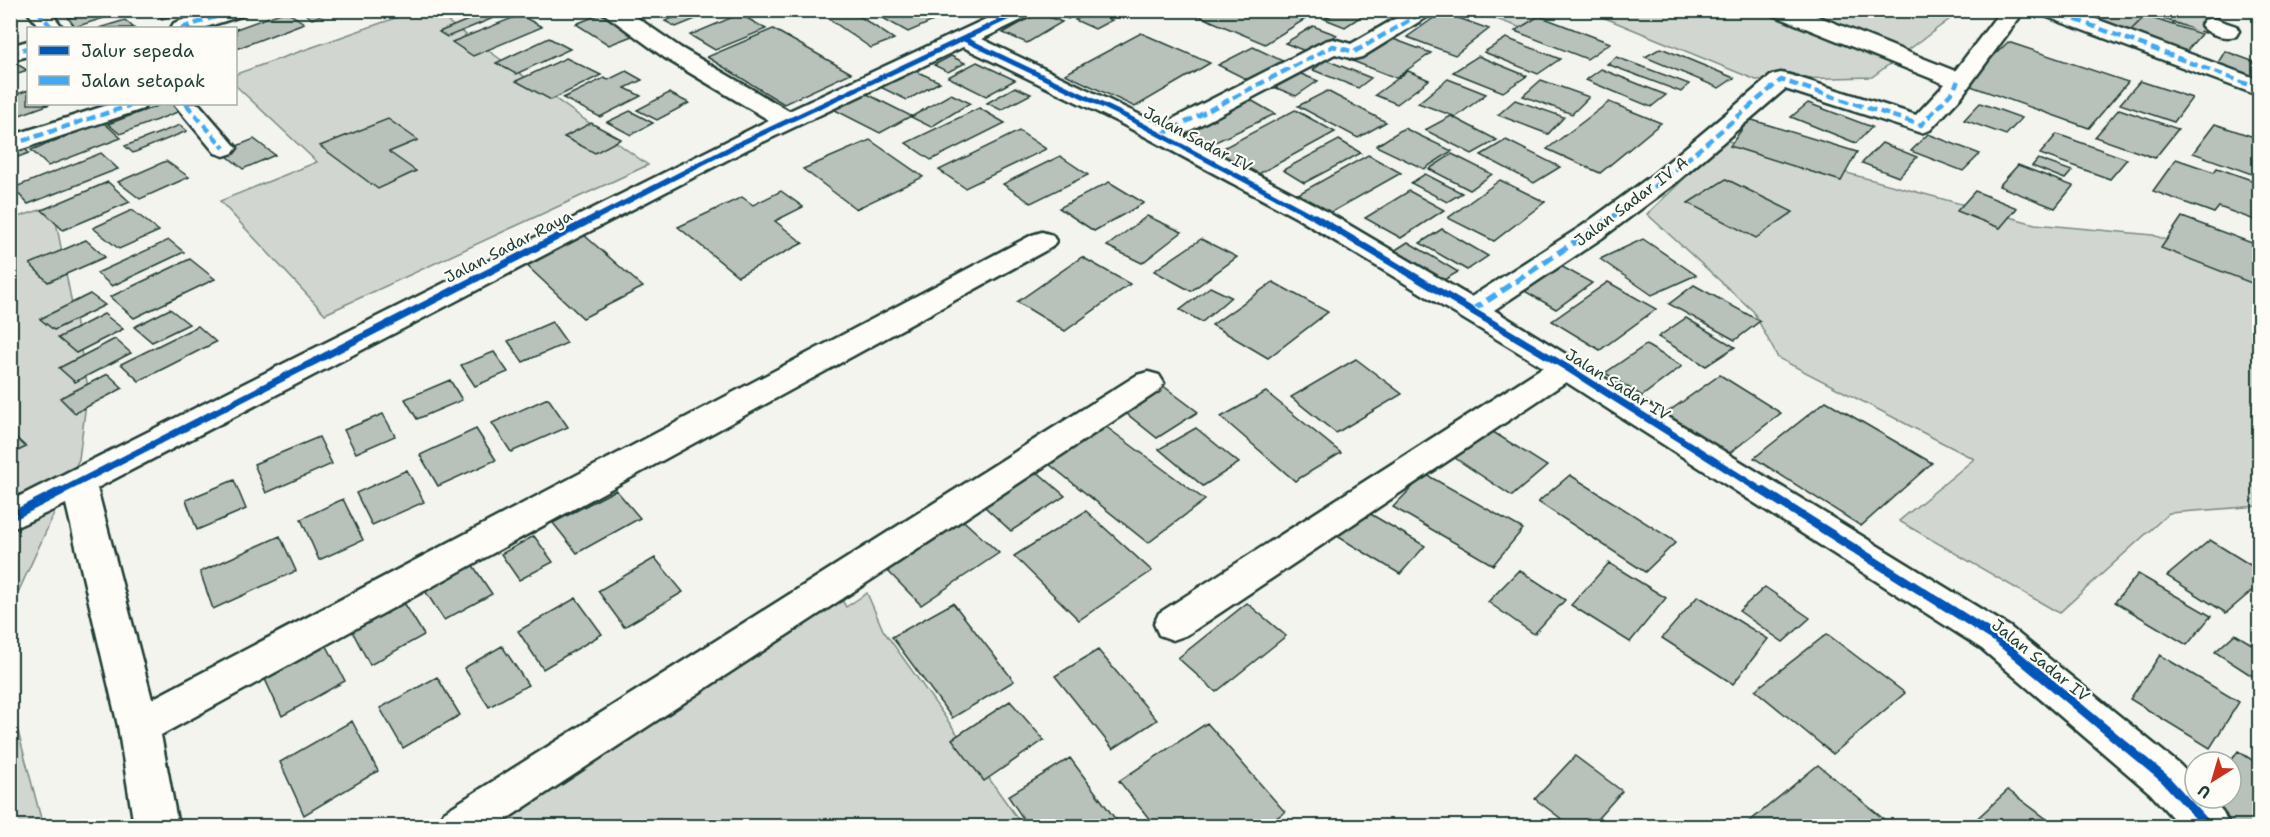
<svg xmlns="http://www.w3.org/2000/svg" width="2270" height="837" font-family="'Shantell Sans',sans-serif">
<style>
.green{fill:#d1d6d1;stroke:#788a82;stroke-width:1.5}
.building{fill:#b9c1bb;stroke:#1f3d34;stroke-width:1.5}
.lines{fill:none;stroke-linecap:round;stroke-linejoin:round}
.minor-tunnel{stroke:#c9cfca;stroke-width:25;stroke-dasharray:25 12;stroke-linecap:butt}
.minor-casing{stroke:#1f3d34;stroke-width:5}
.minor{fill:#fdfcf7;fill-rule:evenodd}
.quiet-far1{stroke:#3fa9f5;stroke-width:4.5;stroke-dasharray:9 4.5;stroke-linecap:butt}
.quiet{stroke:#3fa9f5;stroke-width:6;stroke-dasharray:11 6;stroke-linecap:butt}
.cycleway-far2-casing{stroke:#fdfcf7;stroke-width:8}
.cycleway-far1-casing{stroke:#fdfcf7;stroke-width:10}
.cycleway-casing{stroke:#fdfcf7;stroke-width:13}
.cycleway-far2{stroke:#0057b8;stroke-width:5}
.cycleway-far1{stroke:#0057b8;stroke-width:7}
.cycleway{stroke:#0057b8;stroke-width:9}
.labels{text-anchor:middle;stroke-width:4.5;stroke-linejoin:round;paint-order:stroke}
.street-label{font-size:16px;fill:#1f3d34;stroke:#fdfcf7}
</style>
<rect width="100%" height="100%" fill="#f4f4ef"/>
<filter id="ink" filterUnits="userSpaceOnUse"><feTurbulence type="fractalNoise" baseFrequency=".0167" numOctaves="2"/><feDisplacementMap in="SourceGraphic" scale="12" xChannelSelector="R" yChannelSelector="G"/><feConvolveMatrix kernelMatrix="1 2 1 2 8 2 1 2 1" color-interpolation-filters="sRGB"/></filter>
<g filter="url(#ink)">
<path class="green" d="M1940 10 1954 16 1872 77 1756 80 1588 11Z
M415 11H433L648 165 325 314 220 201 317 162 236 86V74Z
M1474 11H1553L1524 29Z
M1725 140 2035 224 2153 235 2259 274V506L2169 513 2059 613 1899 521 1974 459 1778 358 1753 311 1647 214Z
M53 206 88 387 79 459 11 608V219Z
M836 590 846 607 867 593 883 630 1023 826H485Z
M10 705H11L43 826H11Z"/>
<path class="building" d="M93 10H122L123 12 75 27 68 18Z
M152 10H189L162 19Z
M300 10H335L312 19Z
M445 10H479L455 20 441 12Z
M492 10H513L447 37 439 32Z
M651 10H678L662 17Z
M692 10 710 13 676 27 665 21Z
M756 10H787L769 18Z
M832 10H850L894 39 871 48 822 14Z
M876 10H938L947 15 908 32 872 12Z
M1057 10H1083L1068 19 1053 12Z
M1185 10H1320L1265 44Z
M1339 10H1364L1368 12 1345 27 1325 19Z
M2086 10H2127L2145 16 2125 36 2076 20Z
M2137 10H2224L2205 33Z
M286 11 304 23 236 49V29Z
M1091 11 1112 20 1095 29 1075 20Z
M1442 12 1489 29 1455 55 1407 37Z
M603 13 637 34 609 45 576 24Z
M1038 13 1062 22 1027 43 1003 33Z
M740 14 766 29 715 50 690 35Z
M520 15 542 27 473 56 452 42Z
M1539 16 1610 43 1587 59 1515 31Z
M2145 16 2201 34 2184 54 2125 36Z
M125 20 134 28H99Z
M1313 26 1337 35 1310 53 1285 43Z
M773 29 851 73 784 104 707 57Z
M1141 33 1210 63 1135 107 1065 74Z
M1385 36 1431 53 1396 78 1350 60Z
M549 38 570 49 516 74 496 63Z
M1506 38 1560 59 1538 74 1484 52Z
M2008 42 2128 82 2089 128 1965 84Z
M1253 47 1287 63 1252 82 1218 65Z
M1661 48 1734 78 1719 88 1645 57Z
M2225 51 2260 64V86L2215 68Z
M951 56 965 63 948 72 934 65Z
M1478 56 1527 76 1503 92 1453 72Z
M1616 57 1689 84 1681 92 1607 64Z
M566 58 601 75 551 100 516 81Z
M1326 60 1371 78 1358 88 1313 70Z
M10 61H12L27 70 10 76Z
M977 62 1015 80 986 96 948 77Z
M907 67 940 82 907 100 874 84Z
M1601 69 1666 95 1651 107 1586 80Z
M626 71 642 80 625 88 641 96 600 117 563 98 604 78 608 80Z
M1408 71 1429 80 1397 104 1375 95Z
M1296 72 1318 81 1296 96 1274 87Z
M1448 79 1486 94 1456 117 1418 103Z
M1541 80 1589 97 1572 114 1523 96Z
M2140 81 2192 98 2174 122 2120 104Z
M1015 87 1031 94 1001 110 987 103Z
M28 90V104H50L20 115 10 108V97Z
M859 90 911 116 880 133 829 107Z
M1327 91 1386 122 1358 138 1298 106Z
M669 93 689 103 657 120 637 110Z
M951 94 970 103 931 127 911 117Z
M1249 99 1275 114 1207 146 1181 130Z
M1515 100 1564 117 1548 134 1498 115Z
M1609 102 1661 123 1600 173 1547 149Z
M1808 103 1872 127 1856 143 1791 117Z
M1980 103 2022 118 2006 135 1964 120Z
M162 104H175L183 110 120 134 108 124Z
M979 108 1005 123 931 160 906 143Z
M2119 109 2178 129 2155 158 2095 137Z
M1295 110 1335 132 1255 176 1214 153Z
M630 111 653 123 631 135 607 122Z
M1451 116 1497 140 1472 154 1425 130Z
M388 119 418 140 389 152 416 171 378 189 320 146Z
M1749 119 1857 152 1841 181 1730 146Z
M103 122 121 138 48 166 31 150Z
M591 123 621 139 595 153 564 137Z
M2215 124 2260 139V177L2193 153Z
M180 125 187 131 133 153 125 146Z
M1404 128 1452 151 1424 169 1376 146Z
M1019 131 1046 149 965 188 939 170Z
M1928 134 1980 154 1963 171 1911 151Z
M2057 134 2127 159 2110 179 2040 154Z
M254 139 275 155 243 169 222 152Z
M870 140 923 177 856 209 803 169Z
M1339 140 1361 153 1304 183 1283 170Z
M1506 140 1560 167 1534 183 1481 155Z
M1882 143 1917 157 1899 177 1862 163Z
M20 144 29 153 10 160V148Z
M101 153 118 169 28 204 13 188Z
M1452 154 1492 174 1470 190 1429 169Z
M1368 155 1401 173 1323 217 1291 198Z
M1060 156 1088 175 1031 203 1003 184Z
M2038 159 2072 171 2065 179 2032 166Z
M2176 159 2214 172 2217 168 2260 183V222L2219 207 2214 213 2153 191Z
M166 161 189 177 140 199 118 182Z
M2018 165 2073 186 2055 208 1999 186Z
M1425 174 1462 193 1447 202 1411 183Z
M1726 179 1793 212 1756 238 1688 203Z
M1500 180 1545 202 1494 241 1448 218Z
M108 182 130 202 63 230 42 210Z
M1109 182 1144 203 1094 231 1059 208Z
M781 191 803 207 775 221 803 243 738 276 678 227 742 197 753 205Z
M1409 191 1444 210 1401 238 1365 218Z
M1975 191 2017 208 2000 228 1957 211Z
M132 210 159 231 119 249 93 228Z
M1147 216 1182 232 1142 263 1107 246Z
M2182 217 2260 246 2259 286 2161 248Z
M1442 229 1488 256 1467 270 1420 243Z
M584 235 643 287 583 318 524 263Z
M1201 239 1237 257 1191 291 1154 271Z
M1643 239 1696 275 1652 295 1600 259Z
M86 240 105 257 48 282 30 264Z
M169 240 184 252 112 286 97 273Z
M1408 242 1458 272 1437 284 1389 254Z
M1082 257 1130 284 1065 331 1017 302Z
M190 259 215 279 134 318 110 297Z
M1557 264 1592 283 1556 309 1521 289Z
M1273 282 1328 312 1268 358 1212 325Z
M1608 282 1656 309 1600 350 1552 321Z
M1694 285 1760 321 1735 340 1669 304Z
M1210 287 1231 297 1202 322 1180 310Z
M90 294 105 305 54 330 40 319Z
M170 309 189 324 152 342 134 327Z
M104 314 123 329 76 353 58 338Z
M1686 318 1735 347 1706 366 1658 337Z
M552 322 567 343 523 362 508 341Z
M198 326 216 342 139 381 121 364Z
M115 339 131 353 75 382 59 368Z
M1646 345 1682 366 1642 396 1605 373Z
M494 352 508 372 475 386 461 365Z
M1356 359 1402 394 1336 433 1291 397Z
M108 374 123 388 75 413 60 398Z
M1720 375 1781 413 1727 455 1665 414Z
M450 380 462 400 417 419 405 399Z
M1162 385 1198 412 1157 438 1122 410Z
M1266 392 1341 453 1295 481 1221 417Z
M548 398 568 427 511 452 492 423Z
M1826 401 1932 463 1861 526 1754 458Z
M383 414 395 436 356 453 344 430Z
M1105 426 1205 500 1148 543 1049 464Z
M1196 428 1239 463 1203 486 1159 449Z
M476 429 496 460 438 486 420 455Z
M1490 430 1547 466 1512 496 1455 458Z
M10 432 26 447 10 455Z
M319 437 332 464 266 493 254 464Z
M1027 463 1065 496 1011 531 973 496Z
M407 470 424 502 372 525 356 493Z
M1425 474 1523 529 1493 565 1393 507Z
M1570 475 1676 542 1645 572 1538 502Z
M234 480 246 509 197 530 186 500Z
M616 490 640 518 577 553 553 523Z
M343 499 363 540 319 560 301 519Z
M1362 509 1425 546 1400 574 1337 536Z
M1086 511 1152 571 1079 620 1014 556Z
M957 515 999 553 921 605 881 564Z
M280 536 296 571 213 609 200 572Z
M534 536 553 562 519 580 501 554Z
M2210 540 2260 571V584L2226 613 2167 576Z
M468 558 492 594 444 620 420 583Z
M655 558 683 592 624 627 598 591Z
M1609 563 1666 598 1630 642 1571 605Z
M1519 570 1565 600 1534 634 1488 602Z
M2138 574 2211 616 2187 645 2115 602Z
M1765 587 1810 618 1783 642 1739 611Z
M1698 596 1768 639 1733 684 1662 638Z
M576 598 602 634 543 669 518 631Z
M403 601 424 635 370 665 351 629Z
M953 603 1014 681 952 718 892 637Z
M1247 603 1286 636 1216 692 1178 658Z
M1827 634 1905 693 1833 754 1755 690Z
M2235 634 2260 649V681L2215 652Z
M326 644 345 681 282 716 264 677Z
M502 646 528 685 489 707 464 668Z
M1098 650 1157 720 1113 749 1055 676Z
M2160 655 2239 702 2210 748 2130 699Z
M437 677 460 715 403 748 380 708Z
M1010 701 1044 740 984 781 952 739Z
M352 721 378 771 304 815 280 762Z
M1207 723 1285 812 1264 826H1155L1119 781Z
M2238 751 2260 765V826H2232L2198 803 2201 798H2231L2230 762Z
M1575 756 1622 791 1591 826H1571L1535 799Z
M1070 758 1119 824 1115 826H1028L1008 796Z
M1818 765 1892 826H1744Z
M2008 790 2056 826H1969Z"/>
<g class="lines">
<path class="minor-tunnel" d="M2182 10 2212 25"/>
<defs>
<path id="minor" d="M26 10H49L63 28H40Z
M212 10H247L244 15 203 28H171L174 23Z
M599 10H626L681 48 789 111 1005 10H1035L1032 15 982 39 1161 125 1325 41 1333 39 1351 44 1410 10H1438L1362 57 1354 59 1335 54 1181 135 1317 206 1471 297 1582 226 1655 173 1772 75 1781 73 1790 75 1916 115 1945 84 1773 15 1770 10H1802L1955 71 2001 10H2025L1961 97 1930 130 1921 133 1912 130 1785 89 1673 185 1602 238 1494 310 2010 627 2180 765 2195 781V798H2211L2223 812 2230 826H2180L2150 793 1982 649 1566 382 1187 635 1173 640 1159 635 1154 624 1159 613 1543 367 1297 218 1120 123 963 47 748 149 97 488 152 699 1032 235 1042 232 1052 235 1056 241 1052 247 161 735 178 826H134L118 726 66 504 10 530V501L769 120 665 58Z
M2039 10H2072L2260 80V96L2042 15Z
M2212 18 2236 26 2239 31 2236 36C2225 39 2208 35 2201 25L2204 20Z
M28 41V56L10 61V46Z
M111 104H146L143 109 10 153V136Z
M174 104H199L237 148 233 153 224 156 215 153Z
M1148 372 1159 375 1164 383 1159 391 496 826H437L444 812 1137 375Z"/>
</defs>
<use href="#minor" class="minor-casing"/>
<use href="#minor" class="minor"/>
<path class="quiet-far1" d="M37 10 52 28
M2050 10 2260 89
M182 28 236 10
M10 54 28 48
M186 104 224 148
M1161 135 1333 46 1354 52 1427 10
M10 145 134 104
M1610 219 1664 179 1781 80 1921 125 1952 92 1958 81"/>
<path class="quiet" d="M1473 310 1612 217"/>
<defs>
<path id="cycleway-far2" d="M964 39 1129 118 1318 219
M593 219 739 144 1024 10"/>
<path id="cycleway-far1" d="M1315 217 1566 367 1765 493
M58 493 596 217"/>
<path id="cycleway" d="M1763 491 1996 638 2165 779 2208 826
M10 517 61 491"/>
</defs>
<use href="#cycleway-far2" class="cycleway-far2-casing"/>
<use href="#cycleway-far1" class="cycleway-far1-casing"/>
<use href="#cycleway" class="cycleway-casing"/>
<use href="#cycleway-far2" class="cycleway-far2"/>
<use href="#cycleway-far1" class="cycleway-far1"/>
<use href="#cycleway" class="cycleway"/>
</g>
</g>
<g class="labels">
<g class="street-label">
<text transform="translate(1198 139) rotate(28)" y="6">Jalan Sadar IV</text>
<text transform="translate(1631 201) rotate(-37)" y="6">Jalan Sadar IV A</text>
<text transform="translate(508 246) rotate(-27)" y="6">Jalan Sadar Raya</text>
<text transform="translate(1618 384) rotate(32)" y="6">Jalan Sadar IV</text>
<text transform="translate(2041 660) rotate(39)" y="6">Jalan Sadar IV</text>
</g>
</g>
<rect width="2270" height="837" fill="none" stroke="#fdfcf7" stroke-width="36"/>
<rect x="18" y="18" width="2234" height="801" fill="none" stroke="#1f3d34" stroke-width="2" filter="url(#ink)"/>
<rect x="27" y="27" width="210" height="78" fill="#fdfcf7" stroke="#a4b0a9" stroke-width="1.5"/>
<rect x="39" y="46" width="30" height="9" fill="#0057b8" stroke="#a4b0a9" stroke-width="1.5"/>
<text x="81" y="57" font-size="18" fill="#1f3d34">Jalur sepeda</text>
<rect x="39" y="76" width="30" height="9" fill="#3fa9f5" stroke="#a4b0a9" stroke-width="1.5"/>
<text x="81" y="87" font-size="18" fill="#1f3d34">Jalan setapak</text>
<g transform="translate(2213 780) rotate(217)"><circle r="28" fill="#fdfcf7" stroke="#a4b0a9" stroke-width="1.5"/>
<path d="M0-4.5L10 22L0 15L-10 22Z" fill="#c8321e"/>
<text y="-9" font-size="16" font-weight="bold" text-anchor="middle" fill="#1f3d34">U</text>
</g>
</svg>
